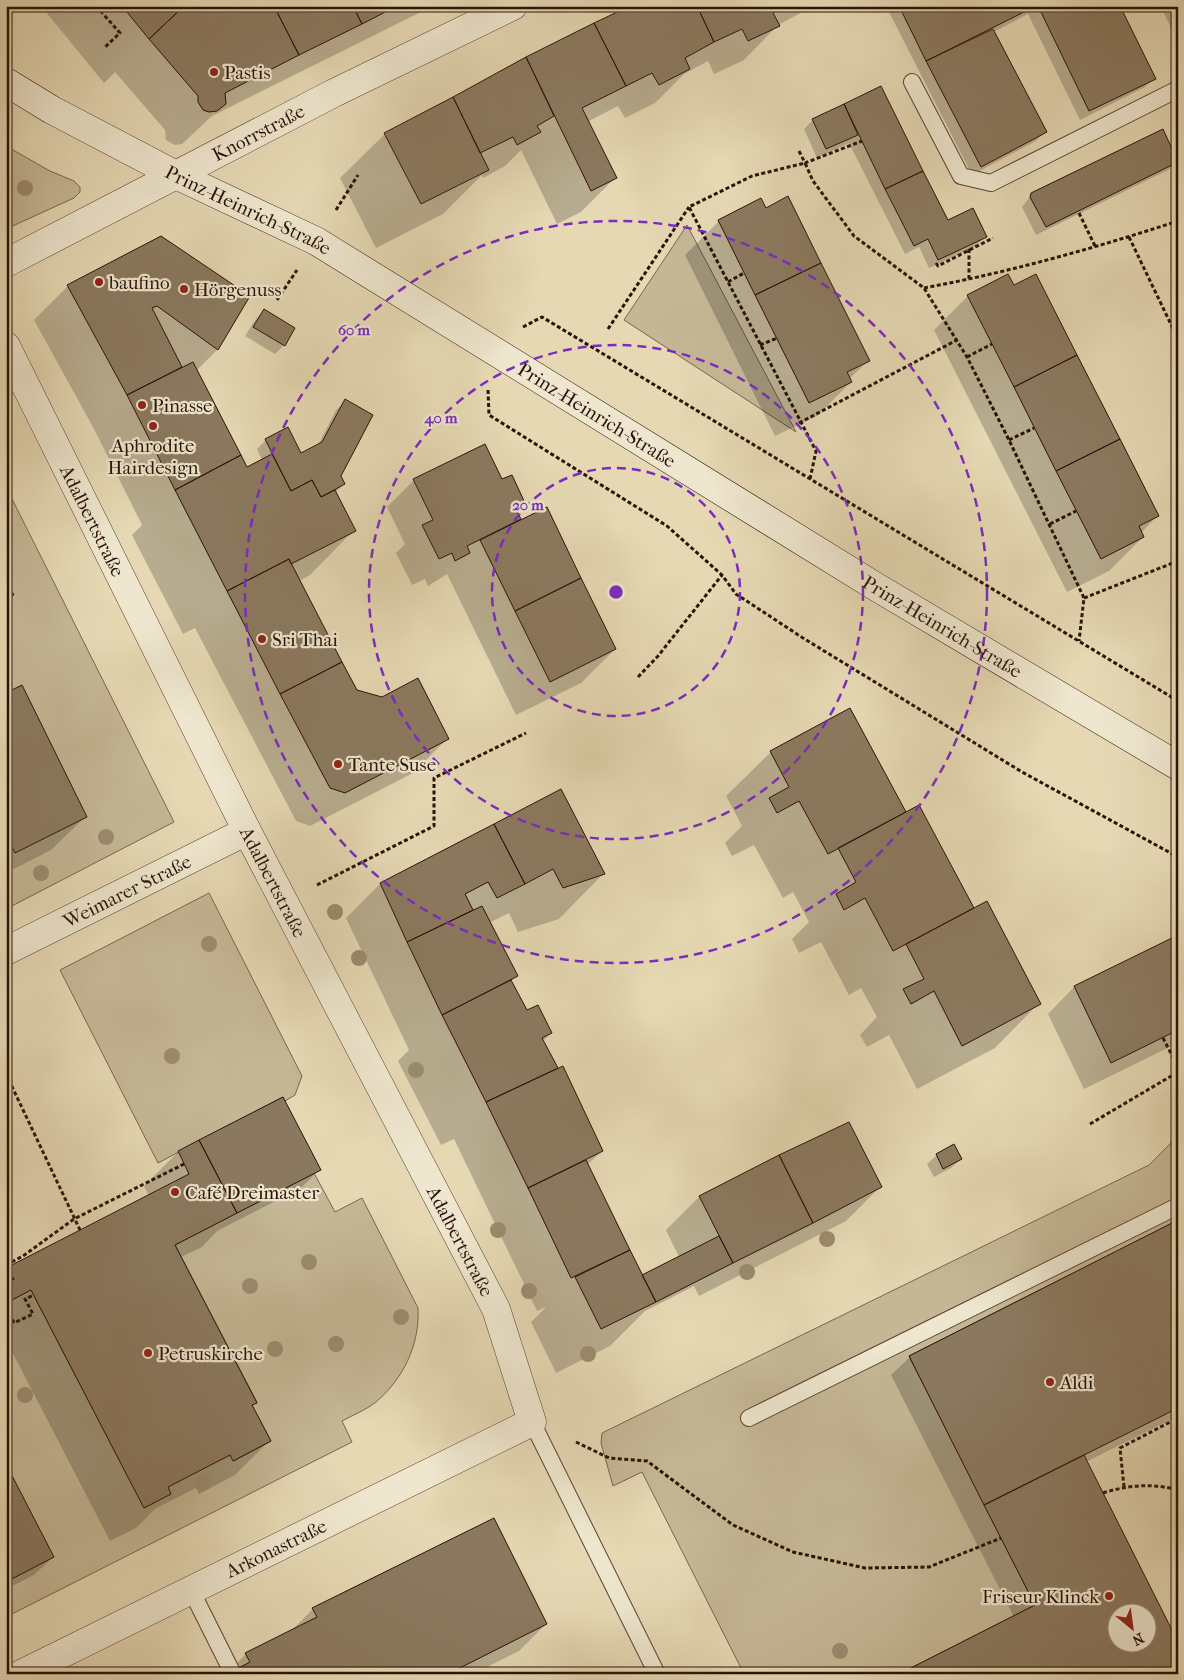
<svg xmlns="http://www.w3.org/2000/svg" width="1184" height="1680" font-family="'IM FELL French Canon',serif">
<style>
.green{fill:#c5b795;stroke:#78654d}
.shadow{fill:#0003;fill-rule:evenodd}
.building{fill:#8b795f;stroke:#2a1305;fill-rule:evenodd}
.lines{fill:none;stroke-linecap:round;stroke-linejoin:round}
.lane-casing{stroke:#594430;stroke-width:18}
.street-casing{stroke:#594430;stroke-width:29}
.secondary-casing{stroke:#2a1305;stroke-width:29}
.path{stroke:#2a1305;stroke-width:3;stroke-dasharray:4 2.5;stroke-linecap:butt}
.lane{stroke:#eee6ce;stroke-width:16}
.street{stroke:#eee6ce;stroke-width:28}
.secondary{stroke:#eee6ce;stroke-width:28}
.tree{fill:#9c8b6f}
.ring{fill:none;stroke:#7b2cbf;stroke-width:2.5;stroke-dasharray:9 6}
.poi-dot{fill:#8f2418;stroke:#eee6ce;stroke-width:2}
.labels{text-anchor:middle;stroke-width:4.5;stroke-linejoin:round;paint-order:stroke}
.poi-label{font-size:19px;fill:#2a1305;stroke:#eee6ce;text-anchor:start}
.street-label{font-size:19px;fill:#2a1305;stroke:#eee6ce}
.centre{fill:#7b2cbf;stroke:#eee6ce;stroke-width:2.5}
.ring-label{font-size:15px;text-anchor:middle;font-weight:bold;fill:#7b2cbf;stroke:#eee6ce;stroke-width:4.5;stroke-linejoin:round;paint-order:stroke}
</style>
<rect width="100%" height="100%" fill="#e5d8b3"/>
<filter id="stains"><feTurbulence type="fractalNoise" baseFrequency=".004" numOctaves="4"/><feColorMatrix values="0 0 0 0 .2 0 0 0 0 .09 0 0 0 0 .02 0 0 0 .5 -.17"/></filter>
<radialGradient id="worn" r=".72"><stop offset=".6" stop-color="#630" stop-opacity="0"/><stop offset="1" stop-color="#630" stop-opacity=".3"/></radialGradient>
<path class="green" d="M6 146 50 171 74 181 80 187V192L74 198 6 229Z
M687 225 796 432 624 320Z
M6 487 174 822 6 909Z
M209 893 302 1076 295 1095 285 1101 283 1097 158 1163 60 970Z
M1178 1136V1220L909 1356 1035 1605 899 1674H744L642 1472 613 1486 601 1443 602 1433 1149 1165Z
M314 1173 335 1212 362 1198 418 1308C420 1345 403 1379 376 1402 366 1410 353 1415 342 1421L352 1442 6 1617V1303L31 1290 144 1508 171 1494 168 1487 230 1455 234 1461 271 1441 252 1405 257 1402 175 1245Z"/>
<path class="shadow" d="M41 6H232L247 13 253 6H433L212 116 182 144 175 145 166 140 165 130 115 72 104 83Z
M632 6H814L778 25 744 60 714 74 708 61 684 74 655 103 625 118 618 106 587 122 615 178 581 212 557 224 521 150 505 166 483 178 482 175 443 214 376 248 340 178 385 134Z
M886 6H953L957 13 970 6H1118L1154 78 1145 87 1080 120 1028 14 994 32 1045 132 1036 141 972 175Z
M1160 6H1178V41Z
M881 88 947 222 985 236 976 246 929 268 919 247 905 254 849 143 817 158 804 129 813 120Z
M1163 130 1177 161 1168 170 1036 235 1022 207 1032 194Z
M719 221 868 361 849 379 851 382 817 416 775 436 685 255Z
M161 238 218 349 196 371 247 468 262 460 257 449 266 440 301 455 317 447 336 410 345 401 340 476 344 484 335 493 354 530 310 575 299 581 356 691 447 739 413 773 310 826 296 821 195 628 183 634 132 535 142 525 94 429 34 320 68 286Z
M968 296 1157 516 1141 533 1143 537 1109 571 1067 592 934 330Z
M264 311 284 345 275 354 245 336 255 320Z
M485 446 502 481 524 503 516 511 520 519 516 523 615 649 581 683 516 715 447 574 428 586 425 579 412 585 396 553 405 544 387 507 414 480Z
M6 694 85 817 51 850 6 873Z
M771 752 906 814 1039 1003 995 1048 917 1089 889 1035 867 1047 860 1035 877 1017 861 988 849 995 821 942 799 953 792 939 809 922 793 892 783 898 754 845 732 856 725 843 742 826 726 796Z
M560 791 603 874 559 919 518 932 509 913 489 923 516 976 511 981 526 1012 551 1033 543 1041 556 1068 552 1072 602 1151 587 1165 642 1277 679 1257 666 1230 699 1197 880 1187 846 1221 699 1296 694 1286 645 1311 610 1346 556 1373 531 1322 546 1307 537 1311 454 1139 441 1145 398 1061 409 1050 346 918 380 884Z
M1178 936V1043L1084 1089 1048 1014 1074 987Z
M282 1099 319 1170 301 1188 217 1231 202 1247 181 1257 256 1402 251 1407 269 1441 235 1475 199 1494 196 1488 155 1509 136 1528 110 1541 6 1340V1270L149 1196 144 1186 178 1152Z
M937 1155 961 1159 951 1168 934 1177 927 1164Z
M1178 1222V1416L1086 1462 1178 1674 1014 1617 891 1375 910 1357ZM1116 1612H1146V1642H1116Z
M6 1467 53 1557 34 1575 6 1589Z
M313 1609 546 1624 519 1651 473 1674H226L246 1654 290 1632Z"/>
<path class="building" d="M122 6H184L149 39Z
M184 6H234L247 12 258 6H274L299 55 225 93 226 104 217 111 209 112 203 110 198 102V96L149 39Z
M274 6H353L362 24 299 55Z
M353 6H397L362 24Z
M630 6H697L714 42 685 58 690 69 659 85 652 73 626 86 594 23Z
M697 6H785L773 13 780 26 748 41 742 29 714 42Z
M899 6H955L957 11 968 6H1036L926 61Z
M1038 6H1120L1156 79 1089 111Z
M594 23 626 86 582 108 617 178 591 191 526 57Z
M993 29 1047 132 981 167 926 61Z
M526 57 554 116 537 126 541 132 517 145 513 137 480 153 453 97Z
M881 86 923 171 885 189 844 104Z
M453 97 489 170 421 204 384 133Z
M844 104 858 135 826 149 812 119Z
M1163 129 1178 162 1046 227 1030 197 1031 193Z
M923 171 948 220 973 208 987 237 938 260 928 239 914 246 885 189Z
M788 196 821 263 755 295 718 220 761 198 766 208Z
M161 236 250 296 218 350 157 306 152 308 182 367 127 395 67 285Z
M821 263 870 361 847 372 852 382 809 403 755 295Z
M1008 274 1014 285 1036 274 1077 355 1014 387 967 295Z
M264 309 295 328 285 346 253 327Z
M1077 355 1120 439 1056 471 1014 387Z
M193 362 241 455 175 490 127 395Z
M345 399 373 415 341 476 345 484 321 497 312 480 291 491 265 439 288 427 301 453 322 442Z
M1120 439 1159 516 1139 526 1144 537 1101 559 1056 471Z
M485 444 502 479 512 475 525 503 515 508 521 519 467 546 470 553 455 561 452 553 439 559 422 525 433 520 413 479Z
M272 454 291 491 312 480 321 497 335 490 356 531 291 564 289 559 227 591 175 490 241 455 247 467Z
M547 507 581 578 515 611 480 540Z
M289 559 342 662 280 694 227 591Z
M581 578 616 649 550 682 515 611Z
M6 580 14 595 6 599Z
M342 662 357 690 382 697 418 678 449 739 345 793 330 788 280 694Z
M22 685 87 817 15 853 6 835V693Z
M850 708 906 812 828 854 799 801 777 813 769 798 789 787 770 751Z
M561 789 605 874 563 888 553 869 525 884 494 824Z
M919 805 974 908 893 951 865 898 844 910 836 894 856 882 838 848Z
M494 824 525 884 497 898 488 882 465 894 473 910 407 942 380 883Z
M987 901 1041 1004 962 1046 934 991 911 1004 903 989 924 979 906 944Z
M482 906 518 976 442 1015 407 942Z
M1178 935V1030L1111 1063 1074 986Z
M511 980 527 1010 538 1005 552 1033 542 1038 558 1068 486 1102 442 1015Z
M563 1066 603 1151 528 1188 486 1102Z
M283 1097 321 1170 237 1213 199 1140Z
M849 1122 882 1187 813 1223 779 1155Z
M199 1140 237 1213 175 1245 257 1403 252 1405 271 1441 233 1461 230 1455 168 1487 171 1494 144 1508 31 1290 6 1303V1268L189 1174 178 1151Z
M954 1144 962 1159 943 1169 936 1154Z
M779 1155 813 1223 733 1263 699 1196Z
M586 1160 630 1250 571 1278 528 1188Z
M1178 1220V1408L984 1505 909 1356Z
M719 1236 733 1263 656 1302 642 1275Z
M630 1250 656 1302 601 1329 575 1277Z
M1084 1455 1178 1642V1674H899L1035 1605 984 1505ZM1116 1612H1146V1642H1116Z
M6 1464 54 1557 6 1582Z
M494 1518 547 1624 448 1674H227L250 1662 245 1653 317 1617 312 1608Z"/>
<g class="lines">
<defs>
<path id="lane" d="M912 82 961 176 991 183 1178 89
M749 1418 1178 1206
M532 1422 657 1674
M191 1590 232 1672"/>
<g id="street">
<path id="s1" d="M6 263 334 93 513 6"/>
<path id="s2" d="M6 346 247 831 496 1309 532 1422 21 1674"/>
<path id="s3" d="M6 951 247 831"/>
</g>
<g id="secondary">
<path id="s4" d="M6 82 52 110 176 175 316 241 878 588 1178 766"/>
</g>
</defs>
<use href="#lane" class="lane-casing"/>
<use href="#street" class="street-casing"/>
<use href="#secondary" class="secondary-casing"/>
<path class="path" d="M96 6 120 33 105 47
M42 9 45 6
M799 151 805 163 862 141
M336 210 358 175
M1079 213 1095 246
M1129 237 1178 339
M969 249V280
M936 263 938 266 993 238
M728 282 744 273
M924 288C1010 272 1095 248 1178 221
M277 300 297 270
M523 327 542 317 1178 701
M608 329 689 207
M760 345 777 338
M967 357 992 344
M488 390 489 415 667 526 722 575 736 594 803 638 1022 772 1178 857
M799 423 957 340
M1009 440 1034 428
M810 479 816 451 689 207 752 176 805 163 813 181 854 236 924 288 967 357 1009 440 1084 598 1079 641
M1050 524 1076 511
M1084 598 1178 561
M638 677 658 656 722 575
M317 885 434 826V778L526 733
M1163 1038 1178 1067
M6 1074 80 1230
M1090 1124 1178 1072
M6 1265 23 1256 74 1219 184 1164
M6 1283 14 1278
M6 1308 14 1323 33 1314 25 1299 34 1295
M576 1442 609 1458 647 1461 733 1525 793 1552 865 1568 929 1567 1001 1538
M1124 1487 1120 1448 1178 1418
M1103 1493C1128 1485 1152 1483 1178 1490"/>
<use href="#lane" class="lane"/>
<use href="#street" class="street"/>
<use href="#secondary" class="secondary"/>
</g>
<g class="tree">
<circle cx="25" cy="188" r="8"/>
<circle cx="106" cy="837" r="8"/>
<circle cx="41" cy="873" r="8"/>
<circle cx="335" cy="912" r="8"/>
<circle cx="209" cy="944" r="8"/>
<circle cx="359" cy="958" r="8"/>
<circle cx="172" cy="1056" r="8"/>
<circle cx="416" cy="1070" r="8"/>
<circle cx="498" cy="1230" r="8"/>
<circle cx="827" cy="1239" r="8"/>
<circle cx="309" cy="1262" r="8"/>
<circle cx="747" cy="1272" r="8"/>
<circle cx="250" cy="1286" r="8"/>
<circle cx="529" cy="1291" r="8"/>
<circle cx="401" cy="1317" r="8"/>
<circle cx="336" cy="1344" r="8"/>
<circle cx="275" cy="1349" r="8"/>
<circle cx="588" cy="1354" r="8"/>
<circle cx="25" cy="1395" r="8"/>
<circle cx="203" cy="1483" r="8"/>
<circle cx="840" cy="1651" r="8"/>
</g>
<g class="ring">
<circle cx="616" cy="592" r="124"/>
<circle cx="616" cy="592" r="247"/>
<circle cx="616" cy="592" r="371"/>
</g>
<g class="poi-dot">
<circle cx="214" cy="72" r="5"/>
<circle cx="99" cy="282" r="5"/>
<circle cx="184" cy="289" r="5"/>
<circle cx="142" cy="405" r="5"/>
<circle cx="153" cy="426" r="5"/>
<circle cx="262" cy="639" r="5"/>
<circle cx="338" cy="764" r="5"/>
<circle cx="175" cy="1192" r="5"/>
<circle cx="148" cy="1353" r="5"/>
<circle cx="1050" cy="1382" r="5"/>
<circle cx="1109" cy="1596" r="5"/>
</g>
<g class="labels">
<g class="poi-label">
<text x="224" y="79">Pastis</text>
<text x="109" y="289">baufino</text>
<text x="194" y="296">Hörgenuss</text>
<text x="152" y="412">Pinasse</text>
<text x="153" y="452" text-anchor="middle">Aphrodite<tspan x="153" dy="22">Hairdesign</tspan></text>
<text x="272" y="646">Sri Thai</text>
<text x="348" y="771">Tante Suse</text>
<text x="185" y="1199">Café Dreimaster</text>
<text x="158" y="1360">Petruskirche</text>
<text x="1060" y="1389">Aldi</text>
<text x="1099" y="1603" text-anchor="end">Friseur Klinck</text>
</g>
<g class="street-label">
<text dy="7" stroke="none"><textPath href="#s1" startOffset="284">Knorrstraße</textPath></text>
<text dy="7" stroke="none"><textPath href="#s4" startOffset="274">Prinz-Heinrich-Straße</textPath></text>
<text dy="7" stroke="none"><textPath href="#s4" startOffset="679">Prinz-Heinrich-Straße</textPath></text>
<text dy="7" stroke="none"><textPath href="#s2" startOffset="195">Adalbertstraße</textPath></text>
<text dy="7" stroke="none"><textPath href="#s4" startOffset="1084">Prinz-Heinrich-Straße</textPath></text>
<text dy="7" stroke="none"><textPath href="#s2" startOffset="599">Adalbertstraße</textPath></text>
<text dy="7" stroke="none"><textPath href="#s3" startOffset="135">Weimarer Straße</textPath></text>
<text dy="7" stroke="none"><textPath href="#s2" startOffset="1004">Adalbertstraße</textPath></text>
<text transform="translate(276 1548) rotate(-26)" y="7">Arkonastraße</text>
</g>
</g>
<circle cx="616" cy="592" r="8" class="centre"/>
<g class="ring-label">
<text x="354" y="335">60 m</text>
<text x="441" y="423">40 m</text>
<text x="528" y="510">20 m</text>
</g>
<rect width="1184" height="1680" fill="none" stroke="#e5d8b3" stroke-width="25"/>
<rect x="8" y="8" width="1169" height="1665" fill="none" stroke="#2a1305" stroke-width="2.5"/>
<rect x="12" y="12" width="1159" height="1655" fill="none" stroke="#2a1305"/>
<g transform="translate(1132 1628) rotate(151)"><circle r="24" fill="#eee6ce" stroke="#a0927e"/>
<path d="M0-4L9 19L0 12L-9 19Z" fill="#8f2418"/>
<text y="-8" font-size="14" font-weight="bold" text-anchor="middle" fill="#2a1305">N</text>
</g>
<rect width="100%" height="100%" filter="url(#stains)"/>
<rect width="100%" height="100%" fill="url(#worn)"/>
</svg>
